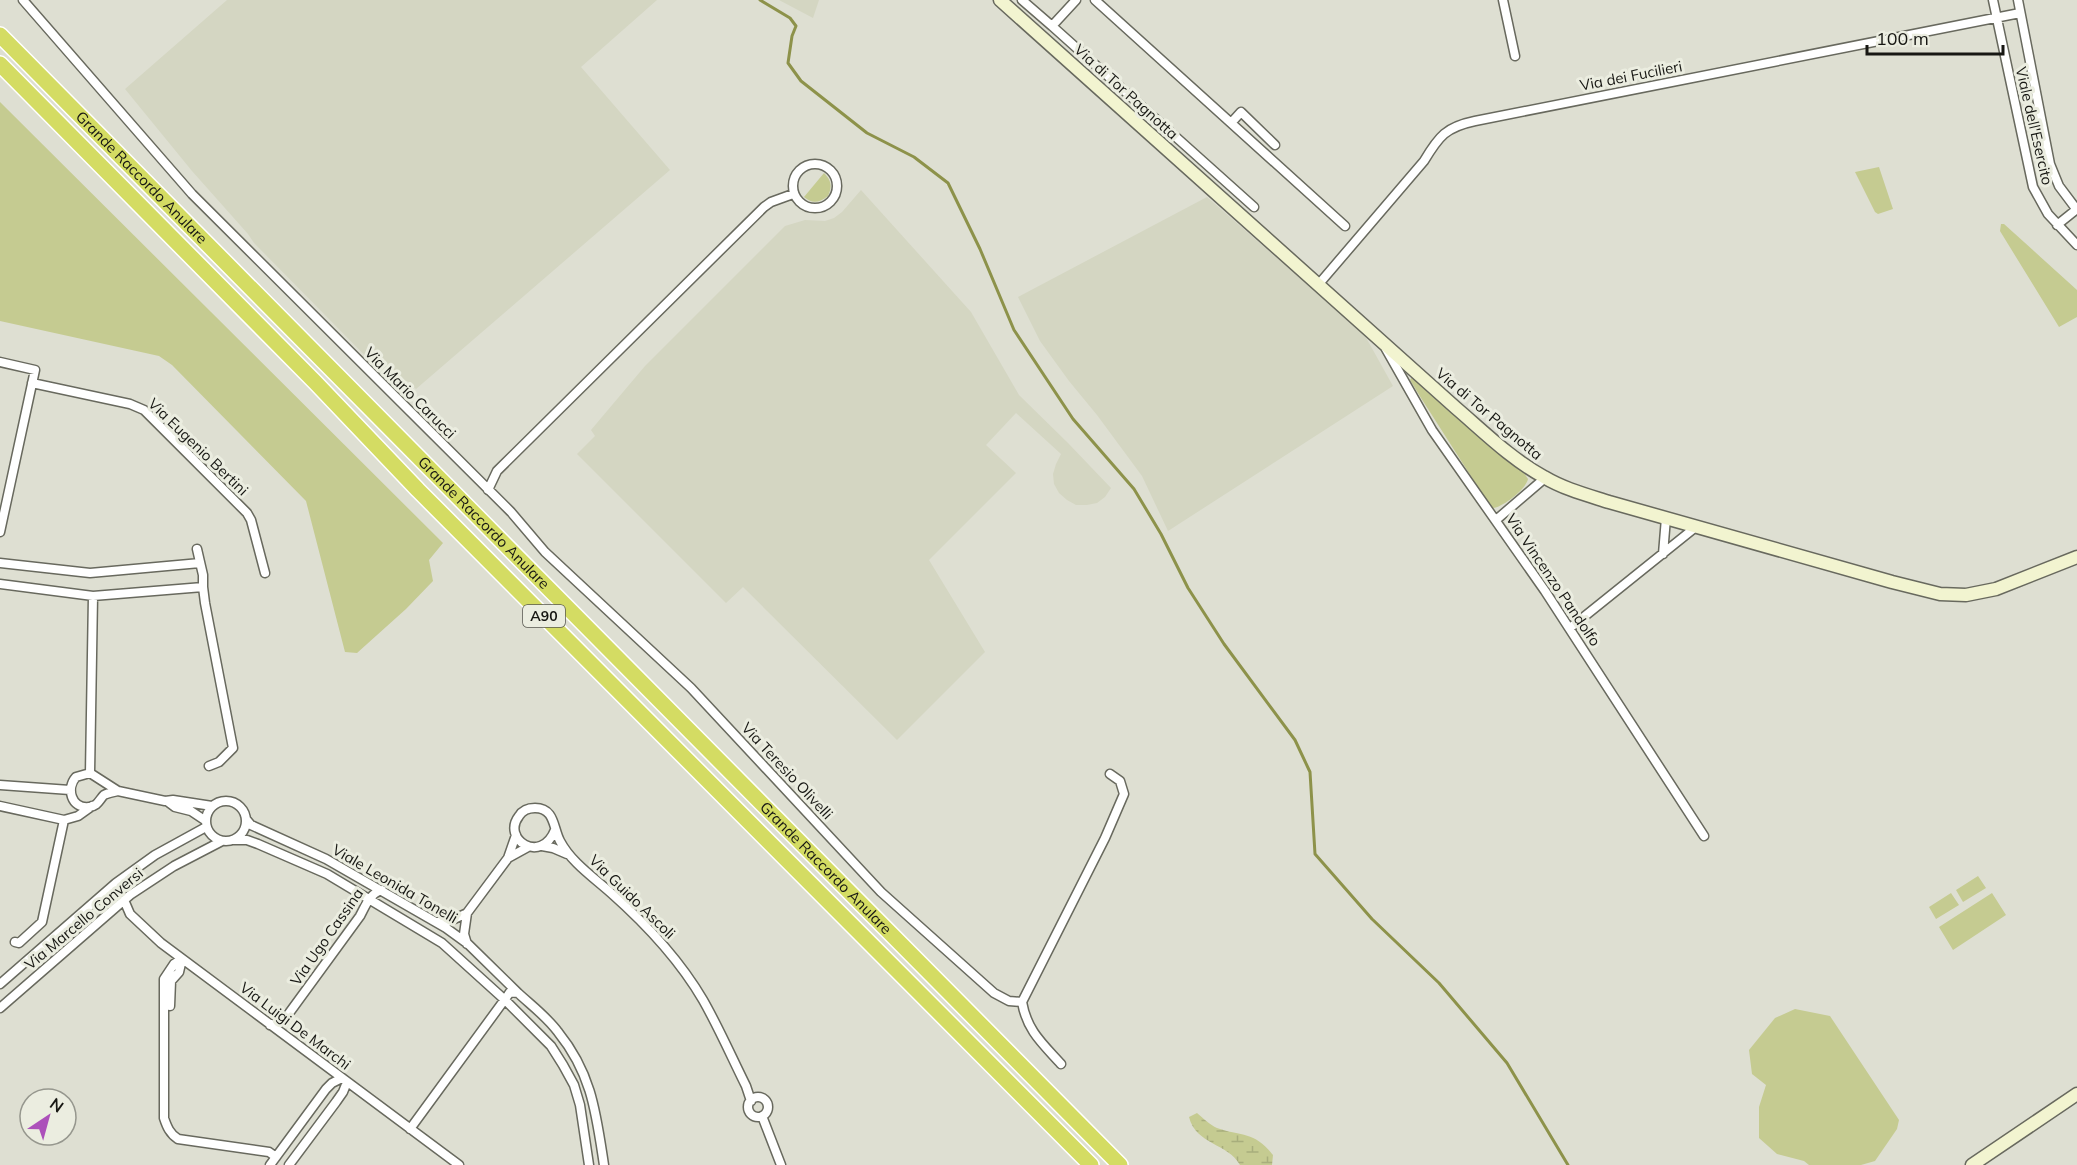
<svg xmlns="http://www.w3.org/2000/svg" width="2077" height="1165" font-family="Mulish,sans-serif">
<style>
.built{fill:#d4d6c2}
.green{fill:#c5cb91}
.wetland{fill:url(#wetland-marsh)}
.lines{fill:none;stroke-linecap:round;stroke-linejoin:round}
.stream{stroke:#8d924a;stroke-width:3}
.street-casing{stroke:#68695e;stroke-width:11}
.secondary-casing{stroke:#68695e;stroke-width:15}
.highway-casing{stroke:#fff;stroke-width:18}
.street{stroke:#fff;stroke-width:8}
.secondary{stroke:#f2f4d0;stroke-width:12}
.highway{stroke:#d4dc63;stroke-width:15}
.labels{text-anchor:middle;stroke-width:6;stroke-linejoin:round;paint-order:stroke}
.shield{fill:#ebede0;stroke:#575750;stroke-width:1.5}
.shield-label{font-size:14px;font-weight:bold;fill:#171713}
.street-label{font-size:15px;fill:#171713;stroke:#ebede0}
</style>
<defs>
<pattern id="wetland-marsh" width="20" height="14" patternUnits="userSpaceOnUse" patternTransform="scale(1.5)"><rect width="20" height="14" fill="#c5cb91"/><path d="M1 5h8M5 5V1M11 12h8M15 12V8" fill="none" stroke="#a8ae7c"/></pattern>
</defs>
<rect width="100%" height="100%" fill="#dedfd2"/>
<path class="built" d="M227 0H657L581 67 670 170 416 389 407 381 393 384 254 243 248 234 192 171 125 89Z
M779 0H819L813 18Z
M861 190 971 312 1019 395 1068 443 1111 488 1105 497 1097 503 1087 505H1076L1067 500 1059 493 1054 484 1053 474 1056 464 1061 454 1016 413 986 445 1016 473 929 560 985 652 897 740 743 587 726 603 577 454 595 436 591 430 645 366 785 226 805 220 825 221 834 218 842 212Z
M1207 197 1364 334 1393 386 1168 531 1142 476 1097 415 1069 381 1040 341 1018 297Z"/>
<path class="green" d="M0 102 443 543 429 560 433 581 406 609 357 653 345 652 306 501 172 365 159 356 0 321Z
M1879 167 1893 209 1878 214 1875 212 1855 172Z
M824 173C832 181 832 187 828 196 819 203 812 204 804 197Z
M2001 224H2004L2077 290V317L2059 327 2000 231Z
M1412 377 1416 378 1499 453 1522 470 1528 479C1526 489 1503 507 1493 508L1490 506 1421 398 1410 380Z
M1978 876 1986 888 1963 902 1956 890Z
M1951 893 1959 905 1936 919 1929 907Z
M1992 893 2006 915 1953 950 1939 927Z
M1795 1009 1830 1016 1899 1120 1897 1129 1875 1161 1861 1165H1809L1804 1161 1777 1154 1759 1138V1107L1766 1085 1752 1074 1749 1050 1775 1018Z"/>
<path class="wetland" d="M1197 1113C1203 1118 1210 1125 1217 1128 1243 1137 1254 1131 1273 1155L1272 1165H1240C1228 1143 1196 1145 1189 1117Z"/>
<g class="lines">
<path class="stream" d="M760 0 790 18 796 26 792 36 788 63 801 81 867 133 914 157 948 183 980 249 1014 330 1073 419 1134 489 1161 534 1188 588 1224 644 1295 740 1310 772 1315 854 1372 919 1439 983 1507 1063 1568 1165"/>
<defs>
<path id="street" d="M23 0 192 194 511 512 545 552 691 688 881 892 994 993 1009 1001 1022 1002C1027 1031 1043 1044 1061 1064
M1022 0 1052 26 1076 0
M1095 0 1345 226
M1503 0 1515 56
M1993 0 2033 187 2048 214 2077 245
M2018 0 2050 164 2059 186 2077 210
M1052 26 1254 207
M1231 123 1241 112 1275 145
M793 186a22 22 0 1 1 44 0a22 22 0 1 1-44 0Z
M2057 225 2077 209
M1318 285 1424 161C1439 136 1446 127 1475 121L2020 13
M1386 349 1432 430 1545 591 1704 836
M0 362 35 370 0 532
M32 383 130 404 144 410 247 513 251 520 265 573
M488 490 497 471 764 207 771 202 793 194
M1496 520 1545 478
M197 549 203 575V587L205 603 233 748 219 762 209 766
M1663 554 1666 518
M0 563 90 573 200 563
M0 584 93 596 203 587
M1570 628 1697 526
M90 773 93 596
M0 785 70 790
M118 791C114 792 108 793 104 795 99 800 98 806 89 807 71 809 66 788 76 777L90 773 118 791 165 801 173 800 212 806
M167 801 175 807 191 811 206 821
M206 821a20 20 0 1 1 40 0a20 20 0 1 1-40 0Z
M0 806 64 820 78 816 92 806
M246 819 251 825 326 859 446 928 468 944 518 993
M555 830C541 865 501 839 519 816 522 811 528 808 535 808 555 808 553 828 560 841 571 862 593 877 611 893 646 924 679 959 703 1000 719 1028 732 1058 746 1086L751 1101
M233 840H247L258 844 327 874 442 943 505 1000 551 1046 563 1065 574 1085 580 1105 589 1165
M542 846 553 848 567 854
M508 858 516 835
M124 900 130 914 161 943 459 1165
M437 922H448L467 913
M15 942 19 943 42 922 64 820
M467 944 464 934 467 913 508 858 528 847
M182 959 174 964 164 979V1118C167 1127 170 1134 178 1139L269 1152 276 1157
M0 984 116 883 155 855 206 827
M1022 1002 1105 838 1124 794 1120 781 1110 774
M170 1006 171 981 179 972 182 959
M0 1008 130 895 174 866 222 841
M270 1025 279 1023 287 1016 360 916C366 905 369 894 382 890
M748 1107a10 10 0 1 1 20 0a10 10 0 1 1-20 0Z
M762 1116 781 1165
M410 1129 508 995 510 992 518 993C531 1005 547 1017 558 1032 592 1074 596 1113 604 1165
M270 1165 326 1089 332 1083 342 1078
M289 1165 336 1102 343 1092 347 1082"/>
<path id="secondary" d="M1000 0 1456 408C1484 432 1511 459 1544 477 1564 489 1587 495 1609 502L1892 582 1940 594 1966 595 1996 589 2077 557
M1972 1165 2077 1094"/>
<g id="highway">
<path id="s1" d="M0 35 1120 1165"/>
<path d="M0 64 315 382 418 490 1091 1165"/>
</g>
</defs>
<use href="#street" class="street-casing"/>
<use href="#secondary" class="secondary-casing"/>
<use href="#highway" class="highway-casing"/>
<use href="#street" class="street"/>
<use href="#secondary" class="secondary"/>
<use href="#highway" class="highway"/>
</g>
<g class="labels">
<rect class="shield" x="523" y="605" width="42" height="22" rx="4.5"/>
<g class="shield-label">
<text x="544" y="621">A90</text>
</g>
<g class="street-label">
<text transform="translate(1631 76) rotate(-11)" y="5">Via dei Fucilieri</text>
<text transform="translate(1126 92) rotate(42)" y="5">Via di Tor Pagnotta</text>
<text transform="translate(2034 126) rotate(77)" y="5">Viale dell'Esercito</text>
<text dy="5" stroke="none"><textPath href="#s1" startOffset="201">Grande Raccordo Anulare</textPath></text>
<text transform="translate(410 393) rotate(45)" y="5">Via Mario Carucci</text>
<text transform="translate(1489 414) rotate(40)" y="5">Via di Tor Pagnotta</text>
<text transform="translate(198 447) rotate(44)" y="5">Via Eugenio Bertini</text>
<text dy="5" stroke="none"><textPath href="#s1" startOffset="687">Grande Raccordo Anulare</textPath></text>
<text transform="translate(1553 580) rotate(56)" y="5">Via Vincenzo Pandolfo</text>
<text transform="translate(787 771) rotate(47)" y="5">Via Teresio Olivelli</text>
<text dy="5" stroke="none"><textPath href="#s1" startOffset="1173">Grande Raccordo Anulare</textPath></text>
<text transform="translate(395 884) rotate(30)" y="5">Viale Leonida Tonelli</text>
<text transform="translate(632 897) rotate(44)" y="5">Via Guido Ascoli</text>
<text transform="translate(84 919) rotate(-40)" y="5">Via Marcello Conversi</text>
<text transform="translate(327 937) rotate(-55)" y="5">Via Ugo Cassina</text>
<text transform="translate(295 1026) rotate(37)" y="5">Via Luigi De Marchi</text>
</g>
</g>
<g transform="translate(48 1117) rotate(36)"><circle r="28" fill="#ebede0" stroke="#96978e" stroke-width="1.5"/>
<path d="M0-4.5L10 22L0 15L-10 22Z" fill="#ac50ba"/>
<text y="-9" font-size="16" font-weight="bold" text-anchor="middle" fill="#171713">N</text>
</g>
<path d="M1867 45v9h136v-9" fill="none" stroke="#171713" stroke-width="3"/>
<text x="1876" y="45" font-size="18" fill="#171713" stroke="#ebede0" stroke-width="4.5" paint-order="stroke">100 m</text>
</svg>
